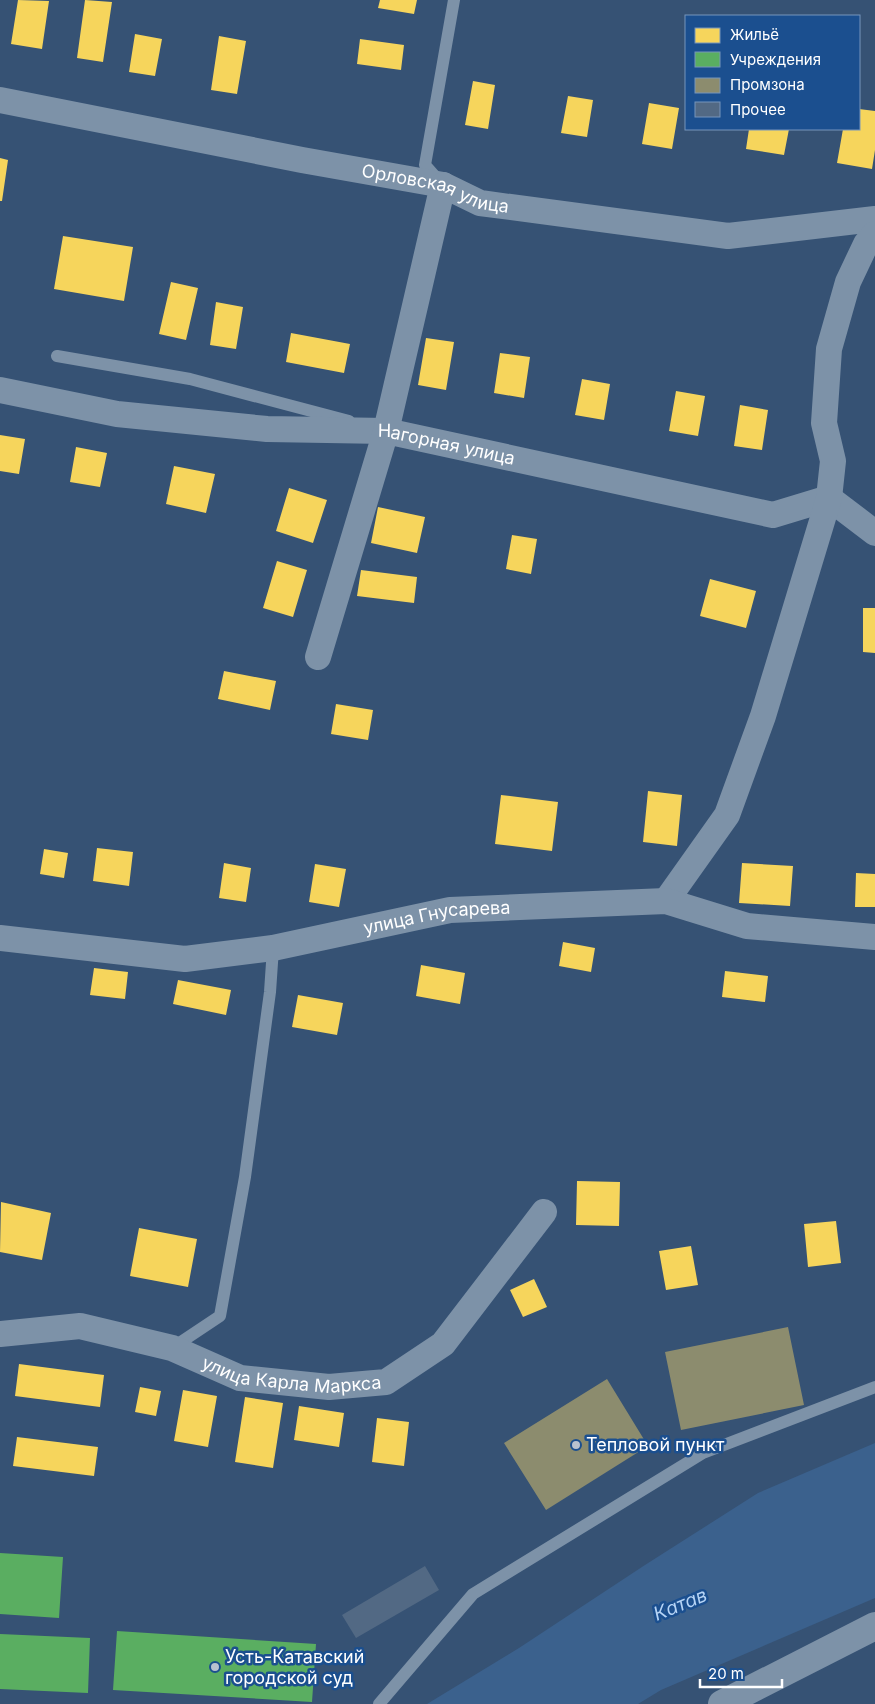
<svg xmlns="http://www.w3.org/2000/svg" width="875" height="1704" font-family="Inter,sans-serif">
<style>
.water{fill:#3b618d}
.homes{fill:#f6d55c}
.public{fill:#5aae61}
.industry{fill:#8c8c6e}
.building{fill:#526984}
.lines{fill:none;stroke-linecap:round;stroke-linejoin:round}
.service{stroke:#7d92a8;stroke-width:12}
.minor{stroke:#7d92a8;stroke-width:26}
.tertiary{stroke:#7d92a8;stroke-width:28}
.poi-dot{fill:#b9c2ce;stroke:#1b4f8f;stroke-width:2}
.labels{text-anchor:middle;stroke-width:5;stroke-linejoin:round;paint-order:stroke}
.street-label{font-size:18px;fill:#fff;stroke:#1b4f8f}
.poi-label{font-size:18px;fill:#fff;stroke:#1b4f8f;text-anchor:start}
.water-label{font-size:19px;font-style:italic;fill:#b5d3f5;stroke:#1b4f8f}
</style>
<rect width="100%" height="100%" fill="#365274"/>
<path class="water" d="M875 1443V1598L661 1690 638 1704H427L519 1648 645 1565 758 1493Z"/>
<path class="homes" d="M18 0 49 1 42 49 11 44Z
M85 0 112 2 103 62 77 58Z
M380 0H417L414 14 378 8Z
M135 34 162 39 155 76 129 72Z
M219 36 246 41 237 94 211 90Z
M360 39 404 45 401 70 357 64Z
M473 81 495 85 488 129 465 125Z
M568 96 593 100 587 137 561 133Z
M649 103 679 108 672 149 642 144Z
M859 109 875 111V150L872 169 837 163 843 129H859Z
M749 129H789L784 155 746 149Z
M0 158 8 160 2 201H0Z
M63 236 133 247 124 301 54 289Z
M171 282 198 288 186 340 159 334Z
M216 302 243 307 236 349 210 345Z
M291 333 350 344 344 373 286 362Z
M426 338 454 342 446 390 418 385Z
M500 353 530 357 524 398 494 393Z
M582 379 610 384 604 420 575 415Z
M676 391 705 396 698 436 669 431Z
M740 405 768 410 762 450 734 446Z
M0 435 25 439 19 474 0 471Z
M76 447 107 453 100 487 70 482Z
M174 466 215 474 206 513 166 504Z
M289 488 327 500 313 543 276 531Z
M378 507 425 517 417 553 371 543Z
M512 535 537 539 531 574 506 569Z
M277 561 307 570 293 617 263 608Z
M361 570 417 577 414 603 357 596Z
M710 579 756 591 746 628 700 616Z
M863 608H875V653L863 652Z
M224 671 276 681 270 710 218 699Z
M336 704 373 710 368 740 331 734Z
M648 791 682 795 677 846 643 842Z
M501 795 558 802 552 851 495 844Z
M97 848 133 852 129 886 93 881Z
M44 849 68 853 64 878 40 874Z
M224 863 251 868 246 902 219 898Z
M742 863 793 866 790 906 739 903Z
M315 864 346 869 339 907 309 902Z
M856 873 875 874V907H855Z
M563 942 595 948 591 972 559 966Z
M421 965 465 973 460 1004 416 996Z
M94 968 128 972 125 999 90 995Z
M725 971 768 976 765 1002 722 997Z
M178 980 231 990 226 1015 173 1004Z
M298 995 343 1003 337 1035 292 1027Z
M577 1181 620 1182 619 1226 576 1225Z
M1 1202 51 1213 42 1260 0 1252Z
M836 1221 841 1263 808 1267 804 1224Z
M139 1228 197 1239 188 1287 130 1276Z
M691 1246 698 1285 666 1290 659 1251Z
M534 1279 547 1307 523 1317 510 1290Z
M19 1364 104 1375 100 1407 15 1396Z
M140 1387 161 1391 156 1416 135 1412Z
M183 1390 217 1396 208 1447 174 1441Z
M245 1397 283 1403 273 1468 235 1462Z
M299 1406 344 1413 339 1447 294 1440Z
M377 1418 409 1422 404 1466 372 1462Z
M17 1437 98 1447 94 1476 13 1466Z"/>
<path class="public" d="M0 1553 63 1557 59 1618 0 1614Z
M117 1631 316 1644 312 1702 113 1690Z
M0 1634 90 1638 88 1693 0 1689Z"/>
<path class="industry" d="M788 1327 804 1405 681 1430 665 1352Z
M607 1379 648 1446 546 1510 504 1443Z"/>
<path class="building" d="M425 1566 439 1590 356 1638 342 1615Z"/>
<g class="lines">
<path class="service" d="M440 182 425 165 454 0
M57 356 190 379 349 421
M172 1348 220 1316 245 1177 270 992 273 948
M379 1704 473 1594 703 1453 875 1387"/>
<g class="minor">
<path id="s1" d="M0 100 302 160 443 185 480 203 728 236 875 219"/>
<path id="s2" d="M0 390 117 414 267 429 386 431 773 515 829 498 875 533"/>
<path d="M318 657 386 431 443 185"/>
<path d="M666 901 727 815 763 716 829 498 833 461 824 423 829 349 848 282 866 244 875 234"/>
<path id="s3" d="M0 938 185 959 273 948 450 910 666 901 747 926 875 937"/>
<path id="s4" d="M0 1334 80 1326 172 1348 240 1378 329 1387 386 1382 443 1344 544 1212"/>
</g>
<path class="tertiary" d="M722 1704 875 1626"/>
</g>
<g class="poi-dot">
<circle cx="576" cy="1445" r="5"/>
<circle cx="215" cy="1667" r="5"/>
</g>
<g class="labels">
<g class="street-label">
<text dy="6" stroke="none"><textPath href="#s1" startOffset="445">Орловская улица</textPath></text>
<text dy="6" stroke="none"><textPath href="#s2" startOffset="451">Нагорная улица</textPath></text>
<text dy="6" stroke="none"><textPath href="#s3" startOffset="442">улица Гнусарева</textPath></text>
<text dy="6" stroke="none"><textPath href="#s4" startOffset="300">улица Карла Маркса</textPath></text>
</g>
<g class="poi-label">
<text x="586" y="1451">Тепловой пункт</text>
<text x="225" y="1663">Усть-Катавский<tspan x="225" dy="21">городской суд</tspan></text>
</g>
<g class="water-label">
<text transform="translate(680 1604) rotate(-22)" y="7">Катав</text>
</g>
</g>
<rect x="685" y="15" width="175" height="115" fill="#1b4f8f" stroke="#7695bc"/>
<rect x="695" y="28" width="25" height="15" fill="#f6d55c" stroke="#7695bc"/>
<text x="730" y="40" font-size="15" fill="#ffffff">Жильё</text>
<rect x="695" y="52" width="25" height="15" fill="#5aae61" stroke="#7695bc"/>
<text x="730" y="65" font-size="15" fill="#ffffff">Учреждения</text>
<rect x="695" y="78" width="25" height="15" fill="#8c8c6e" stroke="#7695bc"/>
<text x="730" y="90" font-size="15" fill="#ffffff">Промзона</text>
<rect x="695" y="102" width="25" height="15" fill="#526984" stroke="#7695bc"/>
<text x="730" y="115" font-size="15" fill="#ffffff">Прочее</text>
<path d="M700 1679v8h82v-8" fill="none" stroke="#ffffff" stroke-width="2.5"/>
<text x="708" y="1679" font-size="15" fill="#ffffff" stroke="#1b4f8f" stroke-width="4" paint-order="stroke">20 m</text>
</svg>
